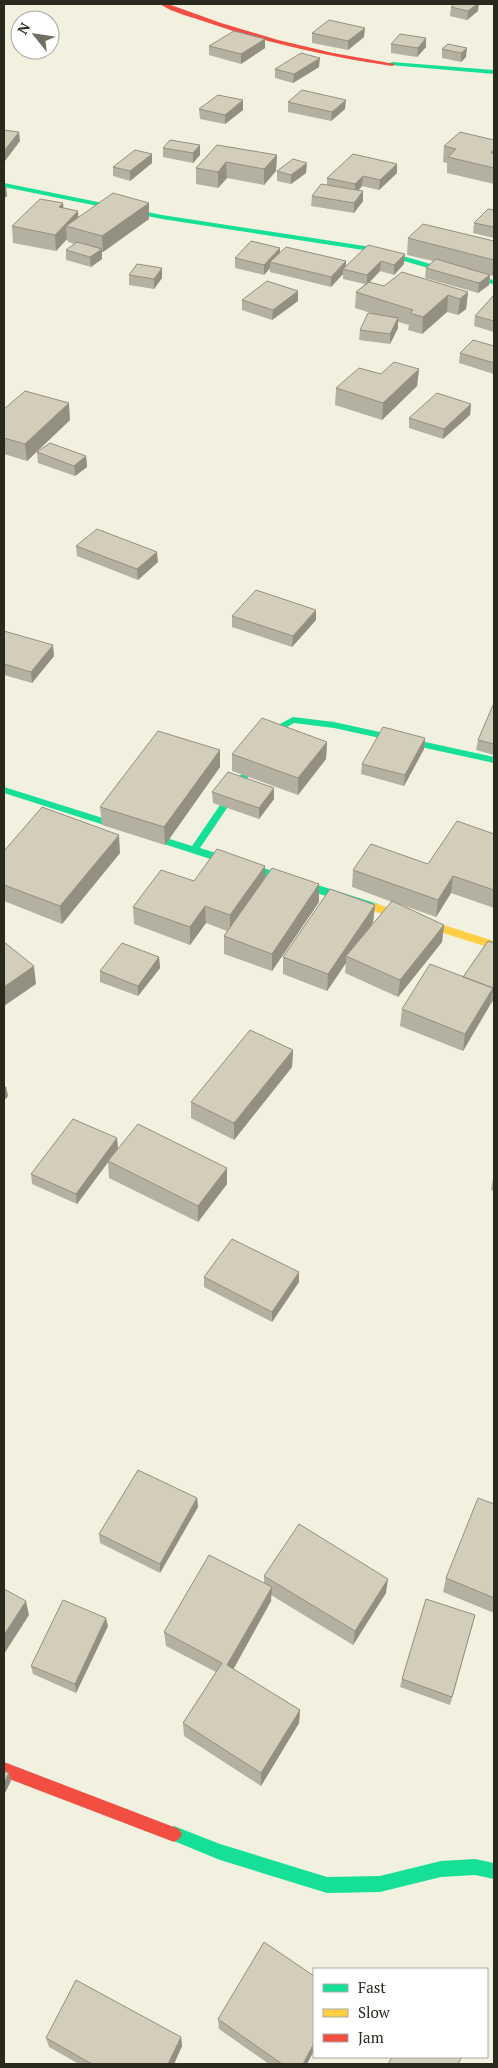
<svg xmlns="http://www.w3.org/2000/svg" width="498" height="2068" font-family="'PT Serif',serif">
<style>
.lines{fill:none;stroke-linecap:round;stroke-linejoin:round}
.fast{fill:#16e098;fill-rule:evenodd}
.slow{fill:#ffcf43;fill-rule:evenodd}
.jam{fill:#f24e42;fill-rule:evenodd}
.wall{fill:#b5b1a0}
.shaded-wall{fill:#939082}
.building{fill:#d2ceba;stroke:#939082}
</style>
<rect width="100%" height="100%" fill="#f2f0df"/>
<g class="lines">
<path class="fast" d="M392 62 494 70V74L390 65V63Z
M4 183 162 215 371 247 473 276 494 280V284L469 280 370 251 162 219 4 187Z
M293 717 334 722 494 757V763L334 728 294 723 282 730 267 749 200 848 378 904 379 907 378 910H370L4 793V787L192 846 261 745 276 726Z
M174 1826 220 1844 327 1877 380 1876 441 1861 475 1859 494 1863V1879L475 1875 441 1877 380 1892 327 1893 220 1860 169 1839 166 1834 169 1829Z"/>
<path class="slow" d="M374 903 494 941V949L370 910 369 907Z"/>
<path class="jam" d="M160 4H168L221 23 278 40 333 53 395 64 392 66C329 57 267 43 206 22 192 17 173 13 160 4Z
M4 1762 179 1829 182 1834 179 1839 174 1842 4 1777Z"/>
</g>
<path class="wall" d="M451 7 478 11 467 20 450 16Z
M312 33 364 37 348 50 312 43Z
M265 39V48L241 64 209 55V46Z
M391 44 426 47 417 57 391 53Z
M448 44 466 57 461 62 442 58V49Z
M319 67 293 83 275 78V69Z
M288 102 345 109 331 121 288 112Z
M199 109 243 110 225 124 200 119Z
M494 140V184L447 173V163L443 162 444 146Z
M200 145V155L193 163 163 157V148Z
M217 145 277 155 276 171 264 185 227 178 218 188 196 184V168Z
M152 154V163L130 181 113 176V167Z
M397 164V173L379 190 362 186 358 191H363V201L354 213 311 206 312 196 327 185V178Z
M277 171 306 173 291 184 277 181Z
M64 208 78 218 149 219 103 252H102V259L91 267 66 260V250L75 244 68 242 67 239 56 251 13 243 12 226Z
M494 210V238L473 233 474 223Z
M408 238 494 241V273L492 276 490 275 489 285 478 293 425 278 426 268 433 261 407 255Z
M368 245 404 264 394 275 380 271 369 282 384 286 468 292 466 309 458 315 447 312 422 334 408 330 409 325 398 322V328L390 344 359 340 360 330 374 314 355 308 356 292 365 284 343 279V274L331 287 270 272V268L264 275 235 268V258L280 253 346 261V266Z
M162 268V278L154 289 129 285V275Z
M494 295V332L474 326 475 316Z
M242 300 298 301 272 320 242 310Z
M494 346V374L459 363 460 353Z
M419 369 417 386 382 420 335 405 336 388 381 374Z
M471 404 470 415 443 439 409 428V418Z
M4 409 70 420 27 461 4 454Z
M37 452 86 456 87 467 75 476 38 463Z
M76 546 158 562 138 580 77 556Z
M316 610V620L292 647 232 627V616Z
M4 631 54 656 32 683 4 675Z
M494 705V755L476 750 478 740Z
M425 738 424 749 404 786 361 774 362 764Z
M327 742 326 759 298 795 232 771V754Z
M220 750V767L165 845 102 825 100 807Z
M212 792 274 799 259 819 213 803Z
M494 834V908L451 893 436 917 396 903 444 925 442 942 398 997 345 973 346 963 327 991 283 974V957L375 905 373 922 368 930 392 902 352 887 353 870 428 864Z
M4 851 120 853 62 924 4 901Z
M265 866V878L319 902 272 971 224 954V936L227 931 206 923 190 945 134 924 133 907 194 881Z
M488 941 494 999 491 1004V1003L490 1005 463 1051 400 1026 402 1009 463 977Z
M159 957 160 968 138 996 100 982V971Z
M293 1050 292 1067 234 1140 191 1118V1102Z
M117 1138 118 1149 227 1184 198 1222 109 1178 108 1162 77 1204 32 1184 31 1174Z
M494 1172V1191L491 1190Z
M299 1272V1282L272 1322 204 1287V1277Z
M197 1498 198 1507 160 1573 100 1543 99 1534Z
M494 1504V1613L443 1592 446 1578Z
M264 1576 386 1593 353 1645 271 1595V1601L233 1669 300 1710 299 1723 261 1786 184 1736 183 1723 216 1672 166 1646 164 1632 264 1583Z
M475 1615 450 1705 400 1687 402 1679Z
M108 1626 76 1693 33 1674 31 1666Z
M218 2019 307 2064H269L219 2029Z
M181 2037 182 2046 174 2064H79L49 2047 46 2038Z"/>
<path class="shaded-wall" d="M477 4H479L478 11 467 20 468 11Z
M365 28 364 37 348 50V41Z
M426 38V47L417 57 418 48Z
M265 39V48L241 64V54Z
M467 48 466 57 461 62V53Z
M320 58 319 67 293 83 294 74Z
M243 100V110L225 124V115Z
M346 100 345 109 331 121 332 112Z
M19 132 20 141 5 161 4 151Z
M200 145V155L193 163V153Z
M152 154V163L130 181V171Z
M277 155 276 171 264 185V169Z
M226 162 227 178 218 188V172Z
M307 163 306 173 291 184V175Z
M397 164V173L379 190 380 180Z
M363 176 362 186 355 194V184Z
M6 186 7 196 4 199V188Z
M363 191V201L354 213V203Z
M63 203 65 219 59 207Z
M149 203V219L103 252 102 236Z
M78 211 79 227 66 226 67 239 56 251 55 235Z
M280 248V258L270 262V268L264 275V265Z
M102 249V259L91 267 90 257Z
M405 254 404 264 394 275V265Z
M494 259V273L492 276 494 260Z
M346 261V270L343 269V274L331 287V277Z
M381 261 380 271 367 285V275Z
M162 268V278L154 289V279Z
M490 275 489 285 478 293 479 283Z
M298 291V301L272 320 273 310Z
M468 292 466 309 458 315 460 299Z
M448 295 447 312 422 334 423 317Z
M398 318V328L390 344V334Z
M419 369 417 386 382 420 383 403Z
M69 403 70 420 27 461 25 444Z
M471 404 470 415 443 439 444 429Z
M86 456 87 467 75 476 74 466Z
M157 552 158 562 138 580 137 569Z
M316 610V620L292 647 293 636Z
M53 645 54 656 32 683 31 672Z
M425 738 424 749 404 786 405 775Z
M327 742 326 759 298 795V778Z
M220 750V767L165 845 164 827Z
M274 788V799L259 819V808Z
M119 835 120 853 62 924 60 906Z
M265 866V884L230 932V915Z
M453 876 451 893 436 917 438 900Z
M319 884V902L272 971V954Z
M375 905 373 922 350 958 346 956V963L327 991 328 974Z
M205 906 206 923 190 945V927Z
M444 925 442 942 398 997 400 980Z
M159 957 160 968 138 996V986Z
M34 966 36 984 4 1006V987Z
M493 988 490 1005 463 1051 465 1034Z
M494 991V999L491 1004 493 993Z
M293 1050 292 1067 234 1140V1123Z
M6 1086 8 1096 4 1101V1089Z
M117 1138 118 1149 77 1204 76 1194Z
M227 1168V1184L198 1222V1206Z
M299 1272V1282L272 1322V1312Z
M197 1498 198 1507 160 1573V1564Z
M388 1579 386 1593 353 1645 355 1631Z
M272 1587 271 1601 228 1679 227 1665Z
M26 1601 29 1615 4 1654V1635Z
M475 1615 473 1623 450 1705 452 1697Z
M106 1618 108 1626 76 1693 75 1684Z
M300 1710 299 1723 261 1786V1773Z
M9 1773 11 1781 4 1795V1783Z
M181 2037 182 2046 174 2064H168Z
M314 2043V2051L307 2064H303Z"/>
<path class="building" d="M455 4H477L468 11 451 7Z
M329 20 365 28 348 41 312 33Z
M234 31 265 39 241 54 209 46Z
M400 34 426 38 418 48 391 44Z
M448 44 467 48 461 53 442 49Z
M301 53 320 58 294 74 275 69Z
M302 90 346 100 332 112 288 102Z
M218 95 243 100 225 115 199 109Z
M4 130 19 132 4 151Z
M460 132 494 140V149L491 153H494V168L448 157 456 149 444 146Z
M170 140 200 145 193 153 163 148Z
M217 145 277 155 264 169 226 162 218 172 196 168Z
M135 150 152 154 130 171 113 167Z
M353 154 397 164 380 180 363 176 355 184 327 178Z
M293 159 307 163 291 175 277 171Z
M321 184 363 191 354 203 312 196Z
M113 193 149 203 102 236 66 226Z
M40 199 63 203 59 207 78 211 55 235 12 226Z
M488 209 494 210V227L474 223Z
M423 224 494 241V260L408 238Z
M251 241 280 248 264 265 235 258Z
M77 242 102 249 90 257 66 250Z
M368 245 405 254 394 265 381 261 367 275 343 269Z
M286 247 346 261 331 277 270 262Z
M436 259 490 275 479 283 426 268Z
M137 264 162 268 154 279 129 275Z
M402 272 468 292 460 299 448 295 423 317 410 313 413 310 356 292 369 282 384 286Z
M267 281 298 291 273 310 242 300Z
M494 295V321L475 316Z
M368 313 398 318 390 334 360 330Z
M473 340 494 346V363L460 353Z
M394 362 419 369 383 403 336 388 359 368 381 374Z
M25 391 69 403 25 444 4 438V409Z
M437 393 471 404 444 429 409 418Z
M50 443 86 456 74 466 37 452Z
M97 529 157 552 137 569 76 546Z
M256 590 316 610 293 636 232 616Z
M4 631 53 645 31 672 4 664Z
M493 705H494V744L478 740Z
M262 718 327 742 298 778 232 754Z
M383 727 425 738 405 775 362 764Z
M158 731 220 750 164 827 100 807Z
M228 772 274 788 259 808 212 792Z
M42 807 119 835 60 906 4 885V851Z
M457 821 494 834V890L453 876 438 900 353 870 371 844 428 864Z
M217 849 265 866 230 915 205 906 190 927 133 907 161 870 194 881Z
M272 868 319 884 272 954 224 936Z
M330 889 375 905 328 974 283 957Z
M392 901 444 925 400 980 346 956Z
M488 941 494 943V991L493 993H492L493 988 463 977Z
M4 942 34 966 4 987Z
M122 943 159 957 138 986 100 971Z
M430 964 493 988 465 1034 402 1009Z
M250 1030 293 1050 234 1123 191 1102Z
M73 1119 117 1138 76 1194 31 1174Z
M138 1124 227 1168 198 1206 108 1161Z
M232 1239 299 1272 272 1312 204 1277Z
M138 1470 197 1498 160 1564 99 1534Z
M478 1498 494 1504V1598L446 1578Z
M299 1524 388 1579 355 1631 264 1576Z
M209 1555 272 1587 227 1665 300 1710 261 1773 183 1723 222 1663 164 1632Z
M4 1589 26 1601 4 1635Z
M426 1599 475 1615 452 1697 402 1679Z
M63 1600 106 1618 75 1684 31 1666Z
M4 1771 9 1773 4 1783Z
M264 1942 314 1976V2043L303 2064H282L218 2019Z
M76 1980 181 2037 168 2064H92L46 2038Z
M392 2057H462L458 2064H388Z"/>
<rect width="498" height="2068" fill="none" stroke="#2a291d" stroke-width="10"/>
<rect x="313" y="1968" width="175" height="90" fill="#ffffff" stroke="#aaa9a5"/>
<rect x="323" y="1984" width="25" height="8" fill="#16e098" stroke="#aaa9a5"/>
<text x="358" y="1993" font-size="15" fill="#2a291d">Fast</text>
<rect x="323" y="2009" width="25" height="8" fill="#ffcf43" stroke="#aaa9a5"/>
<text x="358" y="2018" font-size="15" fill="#2a291d">Slow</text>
<rect x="323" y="2034" width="25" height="8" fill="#f24e42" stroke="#aaa9a5"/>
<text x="358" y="2043" font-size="15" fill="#2a291d">Jam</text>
<g transform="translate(35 35) rotate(300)"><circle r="24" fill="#ffffff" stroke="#aaa9a5"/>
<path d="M0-4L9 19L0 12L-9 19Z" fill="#706f61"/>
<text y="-8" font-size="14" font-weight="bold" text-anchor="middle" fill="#2a291d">N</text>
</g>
</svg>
